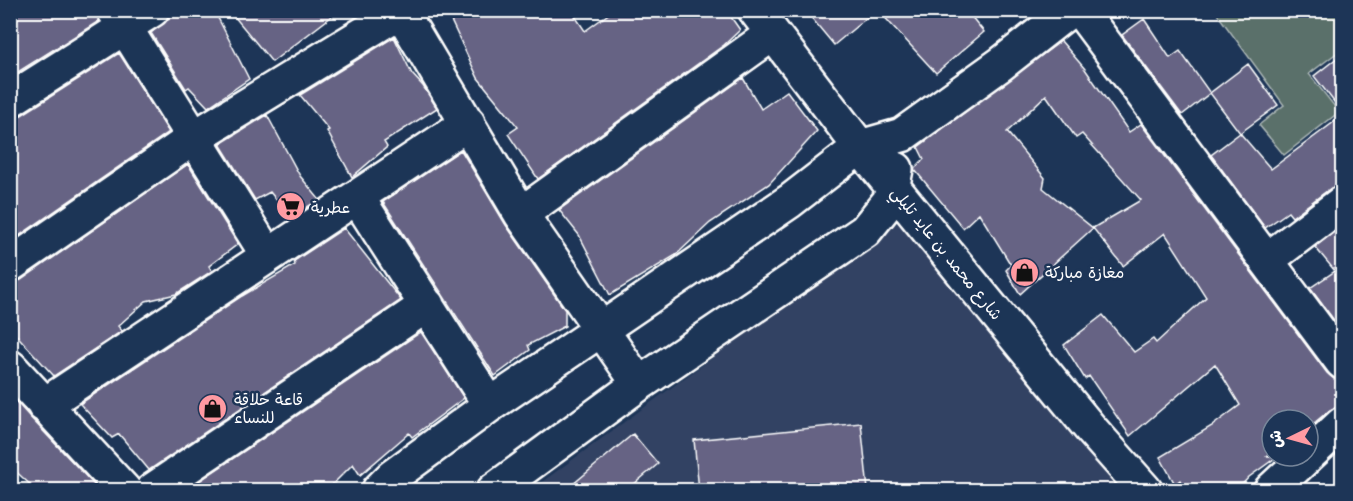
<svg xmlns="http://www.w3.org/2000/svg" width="1353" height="501" font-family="Mali,'Playpen Sans Arabic',sans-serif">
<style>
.built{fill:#334364}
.green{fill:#5a6f6b;stroke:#acb7b5;stroke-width:1.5}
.building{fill:#666484;stroke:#fff;stroke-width:1.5;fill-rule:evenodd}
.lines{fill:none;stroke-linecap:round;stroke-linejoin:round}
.minor-casing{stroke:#fff;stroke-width:38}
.minor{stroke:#1d3557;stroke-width:33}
.labels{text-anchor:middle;stroke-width:5;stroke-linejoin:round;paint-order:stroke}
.poi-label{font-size:16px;fill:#fff;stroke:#1d3557;text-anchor:start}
.street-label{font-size:16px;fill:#fff;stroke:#1d3557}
</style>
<rect width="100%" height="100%" fill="#1d3557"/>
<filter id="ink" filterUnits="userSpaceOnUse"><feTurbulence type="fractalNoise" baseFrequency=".0167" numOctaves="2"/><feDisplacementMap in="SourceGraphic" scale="12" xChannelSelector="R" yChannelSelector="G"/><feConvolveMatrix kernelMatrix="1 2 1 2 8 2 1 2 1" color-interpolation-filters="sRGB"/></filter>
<g filter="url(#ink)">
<path class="built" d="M903 219 1130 490H531Z"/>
<path class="green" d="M1215 11H1342V49L1309 74 1339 112 1284 155 1259 125 1284 105Z"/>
<path class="building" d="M10 10H95L99 21 10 77Z
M177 10H214L249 79 208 107 189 87 186 89 151 33Z
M229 10H340L272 62Z
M446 10H571L585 31 614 10H726L740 30 724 45 538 179 508 134 518 127 478 78Z
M805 10H876L834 45Z
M878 10H966L984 32 936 73Z
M1144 19 1170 58 1180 51 1210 93 1182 115 1122 35Z
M394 37 412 74 423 86 437 108 384 142 387 147 352 177 327 131 329 130 300 95Z
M1061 41 1085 69 1129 132 1141 124 1327 373 1334 379 1342 380V405L1330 410 1308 428V420H1272V452L1267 456H1278L1249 477 1237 490H1188L1180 480 1175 484 1160 457 1212 426 1240 405 1215 364 1130 436 1089 376 1085 379 1064 345 1103 315 1134 352 1153 339 1156 343 1206 297 1165 233 1123 266 1093 228 1020 294 1006 270 1011 265 979 213 963 228 914 169 924 159 918 147ZM1046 95 1076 138 1082 134 1141 200 1093 228 1043 188 1045 178 1007 132Z
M119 53 169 132 10 242V119L20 116Z
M1342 54V112L1314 76Z
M1248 64 1278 105 1240 133 1210 93Z
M743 78 761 109 787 91 817 131 769 184 710 223 676 255 610 295 579 235 559 210Z
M267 115 300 176 319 199 291 218 270 192 255 200 220 144Z
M1342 116V185L1331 188 1292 217 1288 212 1265 228 1211 155 1240 133 1271 169Z
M461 150 506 225 565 310V326L528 345 530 350 495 376 383 202Z
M188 164 238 244 209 266 212 271 176 294 146 301 118 326 122 331 54 376 10 328V284L21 280Z
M1342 226V331L1310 288 1335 271 1315 247Z
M344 228 401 300 149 470 119 434 112 438 80 404 242 296 295 265 294 261Z
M421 332 464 398 412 437 409 433 360 475 353 464 327 490H186Z
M10 395 29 416 99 490H36L10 466Z
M861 423 868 490H699L694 440Z
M633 434 658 464 627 490H566Z"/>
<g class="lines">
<defs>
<path id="minor" d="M114 10 268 256
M400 10 521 214 639 384
M755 10 860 147 1090 428 1145 490
M1080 10 1342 362
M10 100 152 10
M357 197 490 405
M521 214 771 35
M1267 260 1342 203
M10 265 195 137 401 11
M10 367 124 490
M44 405 468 123
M153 490 427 305
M379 490 393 476 490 405 790 201 860 147 902 135 1001 64 1070 10
M494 490 639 384 865 231 890 200 896 169
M1271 490 1342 424"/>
</defs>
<use href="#minor" class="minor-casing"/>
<use href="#minor" class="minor"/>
</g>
</g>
<defs>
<symbol id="supermarket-disc" viewBox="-11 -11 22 22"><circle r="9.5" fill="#ff9aa2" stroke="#1d3557"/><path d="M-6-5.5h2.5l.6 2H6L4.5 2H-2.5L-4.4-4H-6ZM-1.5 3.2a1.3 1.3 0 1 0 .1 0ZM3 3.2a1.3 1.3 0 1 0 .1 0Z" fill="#111"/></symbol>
<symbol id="shop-disc" viewBox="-11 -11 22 22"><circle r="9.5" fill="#ff9aa2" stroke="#1d3557"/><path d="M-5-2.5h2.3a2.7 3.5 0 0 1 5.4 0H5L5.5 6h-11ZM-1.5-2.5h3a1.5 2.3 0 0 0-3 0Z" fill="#111"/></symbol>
</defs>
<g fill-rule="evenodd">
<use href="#supermarket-disc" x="274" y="190" width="33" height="33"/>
<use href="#shop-disc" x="1008" y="256" width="33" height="33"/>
<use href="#shop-disc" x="196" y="392" width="33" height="33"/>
</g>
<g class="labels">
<g class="poi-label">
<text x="311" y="213">عطرية</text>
<text x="1045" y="278">مغازة مباركة</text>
<text x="234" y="405">قاعة حلاقة<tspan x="234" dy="18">للنساء</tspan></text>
</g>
<g class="street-label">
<text transform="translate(947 253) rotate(51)" y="6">شارع محمد بن عايد تليلي</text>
</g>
</g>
<rect width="1353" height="501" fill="none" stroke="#1d3557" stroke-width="36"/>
<rect x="18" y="18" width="1317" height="465" fill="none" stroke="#fff" stroke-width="2" filter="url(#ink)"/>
<g transform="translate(1290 438) rotate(265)"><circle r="28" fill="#1d3557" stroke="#77869a" stroke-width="1.5"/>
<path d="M0-4.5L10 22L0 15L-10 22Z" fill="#ff9aa2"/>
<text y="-9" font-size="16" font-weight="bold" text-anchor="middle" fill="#ffffff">ش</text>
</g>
</svg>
